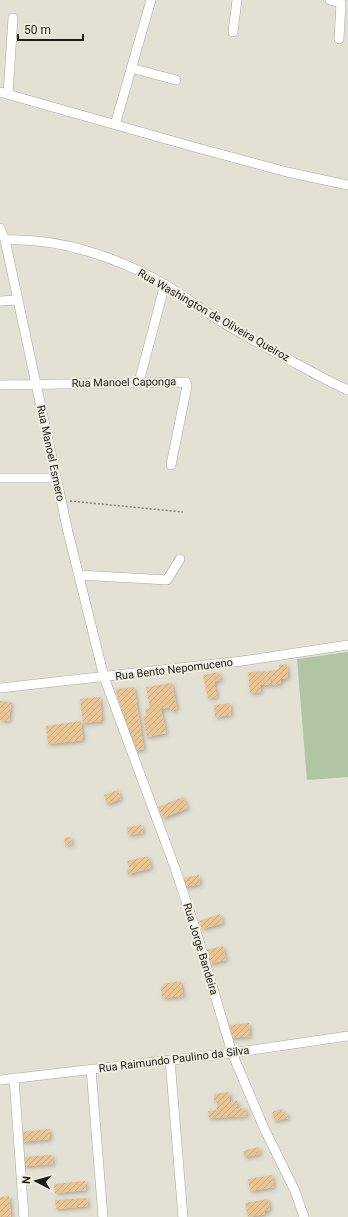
<svg xmlns="http://www.w3.org/2000/svg" width="348" height="1217" font-family="Roboto,sans-serif">
<style>
.green{fill:#afc5a4}
.building{fill:url(#building-hatch);filter:url(#shadow)}
.lines{fill:none;stroke-linecap:round;stroke-linejoin:round}
.minor-casing{stroke:#a9a79b;stroke-width:10}
.path{stroke:#838278;stroke-width:1.5;stroke-dasharray:2 2;stroke-linecap:butt}
.minor{stroke:#fff;stroke-width:9}
.labels{text-anchor:middle;stroke-width:4;stroke-linejoin:round;paint-order:stroke}
.street-label{font-size:11px;fill:#1d1d18;stroke:#f0eee1}
</style>
<defs>
<pattern id="building-hatch" width="6" height="6" patternUnits="userSpaceOnUse"><rect width="6" height="6" fill="#e9c495"/><path d="M-1 1l2-2M0 6l6-6M5 7l2-2" fill="none" stroke="#c7a880"/></pattern>
<filter id="shadow"><feDropShadow dx="2" dy="2" stdDeviation="2" flood-color="#0004"/></filter>
</defs>
<rect width="100%" height="100%" fill="#e3e1d4"/>
<path class="green" d="M348 652V777L307 780 297 659Z"/>
<path class="building" d="M287 664 288 678 281 679V683L273 685 270 671 279 669V665Z
M270 671 271 685H260L261 692 250 693 248 672Z
M219 672 221 680 214 682 217 697 208 698 203 675Z
M172 683 177 709 171 711 170 707 161 709 166 733 147 737 143 717 147 715 145 709 150 708 146 687Z
M134 687 144 749 135 751 115 689Z
M100 697 102 721 83 723 80 699Z
M0 701 11 702 9 721 0 720Z
M230 703 231 715 215 717 214 705Z
M81 721 83 740 48 744 46 726Z
M118 790 121 799 107 804 104 795Z
M183 797 188 808 163 818 158 807Z
M142 825 143 833 128 835 127 827Z
M71 837 72 844 65 845 64 838Z
M148 856 151 868 128 874 127 870 130 869 127 861Z
M199 875 200 884 184 887 183 878Z
M220 914 223 923 202 929 199 921Z
M223 946 226 960 209 964 206 950Z
M181 981 183 996 162 998 161 987H163V984Z
M249 1023 250 1036 230 1038 229 1025Z
M229 1092 230 1101H237V1109L245 1108 247 1116 209 1118 208 1111 217 1110V1101H214V1094Z
M282 1109 283 1114 287 1113 288 1118 275 1121 272 1112Z
M50 1129V1139L21 1142 20 1132Z
M259 1147 260 1154 245 1157 243 1151Z
M52 1155 53 1164 23 1166V1157Z
M272 1175 274 1187 250 1191 248 1179Z
M85 1181 86 1190 55 1193 54 1184Z
M9 1196 11 1217H0V1197Z
M87 1198 88 1206 56 1209 55 1200Z
M268 1199 270 1210 264 1211 265 1214 248 1217 245 1203Z"/>
<g class="lines">
<defs>
<path id="minor" d="M330 0 341 3 339 39
M233 32 237 0
M131 68 176 80
M0 92 194 147 287 172 348 185
M8 94 13 18
M115 125 151 0
M0 228 5 240 68 532 104 677 175 868 196 931 232 1053 264 1128 295 1191 304 1217
M5 240C60 238 117 257 164 284 183 295 201 309 220 321 246 337 273 351 299 365 316 374 331 383 348 390
M0 301 18 300
M139 382 165 284
M0 385 186 382 187 386 171 465
M0 478H56
M79 575 167 580 180 559
M0 688 242 661 348 645
M170 1060 183 1217
M91 1069 103 1217
M14 1078 24 1217
M0 1080 232 1053 348 1036"/>
</defs>
<use href="#minor" class="minor-casing"/>
<path class="path" d="M70 501 183 512"/>
<use href="#minor" class="minor"/>
</g>
<g class="labels">
<g class="street-label">
<text transform="translate(214 315) rotate(30)" y="4">Rua Washington de Oliveira Queiroz</text>
<text transform="translate(124 382) rotate(-1)" y="4">Rua Manoel Caponga</text>
<text transform="translate(51 453) rotate(78)" y="4">Rua Manoel Esmero</text>
<text transform="translate(174 669) rotate(-7)" y="4">Rua Bento Nepomuceno</text>
<text transform="translate(201 949) rotate(73)" y="4">Rua Jorge Bandeira</text>
<text transform="translate(174 1059) rotate(-7)" y="4">Rua Raimundo Paulino da Silva</text>
</g>
</g>
<g transform="translate(36 1181) rotate(276)" stroke="#f0eee1" stroke-width="3" paint-order="stroke">
<path d="M0-3L7 15L0 10L-7 15Z" fill="#1d1d18"/>
<text y="-6" font-size="11" font-weight="bold" text-anchor="middle" fill="#1d1d18">N</text>
</g>
<path d="M18 34v6h65v-6" fill="none" stroke="#1d1d18" stroke-width="2"/>
<text x="24" y="34" font-size="12" fill="#1d1d18" stroke="#f0eee1" stroke-width="3" paint-order="stroke">50 m</text>
</svg>
